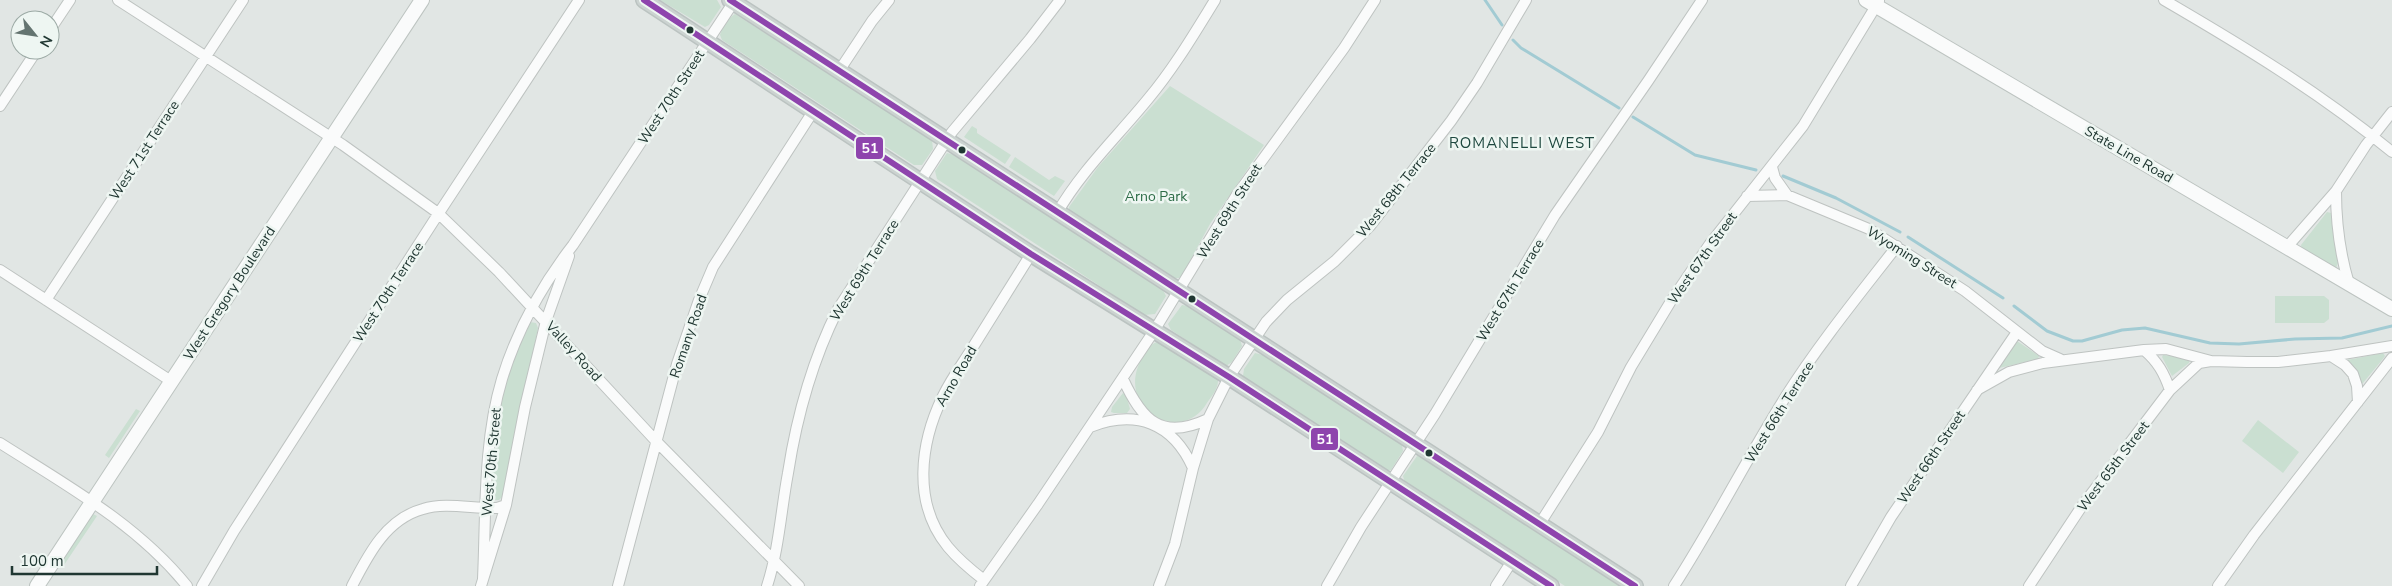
<svg xmlns="http://www.w3.org/2000/svg" width="2392" height="586" font-family="'Nunito Sans',sans-serif">
<style>
.green{fill:#cadfd1}
.lines{fill:none;stroke-linecap:round;stroke-linejoin:round}
.stream{stroke:#a2cbd3;stroke-width:3}
.minor-casing{stroke:#bec3c1;stroke-width:12}
.secondary-casing{stroke:#bdc4c1;stroke-width:16}
.primary-casing{stroke:#bbc3c1;stroke-width:18}
.minor{stroke:#fafbfb;stroke-width:10}
.secondary{stroke:#fafbfb;stroke-width:14}
.primary{stroke:#ccd3d1;stroke-width:15}
.bus-1-casing{stroke:#eef6f2;stroke-width:10}
.bus-1{stroke:#8e44ad;stroke-width:6}
.bus-dot{fill:#203732;stroke:#eef6f2;stroke-width:2}
.labels{text-anchor:middle;stroke-width:5;stroke-linejoin:round;paint-order:stroke}
.street-label{font-size:14px;fill:#203732;stroke:#eef6f2}
.park-label{font-size:14px;fill:#2d6c47;stroke:#eef6f2}
.neighbourhood-label{font-size:15px;letter-spacing:1px;fill:#1e483f;stroke:#eef6f2}
.line-badge{stroke:#eef6f2;stroke-width:2}
.badge-label{font-size:14px;text-anchor:middle;font-weight:bold;fill:#fff}
</style>
<rect width="100%" height="100%" fill="#e1e6e4"/>
<path class="green" d="M660 0H717L721 7 709 25 705 27Z
M735 14 932 140 933 149 922 165H914L722 40 720 35C722 28 728 18 735 14Z
M1170 86 1264 145 1210 224 1183 274 1179 278H1173L1069 211V207L1098 167Z
M972 126 977 129V133L1011 155 1005 164 964 137Z
M947 153 955 155 1163 290 1166 296 1155 314 1144 315 937 179 935 171Z
M1015 157 1049 180 1055 176 1065 181 1054 196 1009 167Z
M2327 212 2331 213 2338 263 2336 268 2302 249 2301 245Z
M2275 296H2324L2329 300V319L2324 323H2275Z
M1182 305 1188 306 1240 339 1242 346 1232 362 1226 366 1223 364 1171 330 1168 324Z
M530 322 536 323 538 328 504 495 499 500H495L492 496C494 438 498 372 530 322Z
M2017 341 2039 356 2038 359 1999 368Z
M1157 342 1218 379C1219 389 1210 398 1205 406 1178 445 1114 407 1142 358 1146 352 1150 344 1157 342Z
M1255 353 1263 355 1402 445 1403 451 1391 470H1386L1245 379 1243 376 1244 369Z
M2383 353 2385 356 2382 360 2363 383 2361 384 2347 360Z
M2163 355 2186 358 2190 360 2189 363 2172 376 2162 357Z
M1123 393 1126 395 1130 409 1127 413H1114L1111 412 1112 407Z
M136 409 140 411 109 458 105 455Z
M2258 420 2299 452 2283 473 2242 441Z
M1417 456 1422 457 1621 586H1565L1405 483 1403 476Z
M93 514 97 516 62 568 60 563Z"/>
<g class="lines">
<path class="stream" d="M1485 0 1502 25
M1513 40 1521 48 1619 108
M1633 117 1695 155 1756 170
M1783 176 1836 198 1900 232
M1908 237 2003 298
M2014 306 2047 331 2073 341H2082L2122 330 2145 328 2210 343 2239 344 2295 339 2342 338 2392 326"/>
<defs>
<path id="minor" d="M118 0 343 145 438 213 499 272 656 441 799 586
M2164 0C2243 46 2322 94 2392 152
M50 30 70 0
M839 71 872 21 889 0
M0 106 37 50
M1772 167 1775 178 1787 195
M2336 191C2336 222 2340 254 2349 284
M1747 196 1787 195 1869 229 1965 291 2042 351 2060 359
M1057 213C1082 170 1117 137 1148 99 1174 68 1194 34 1215 0
M2287 247 2336 191 2366 145 2392 112
M0 270 171 381
M46 300 243 0
M2144 350C2158 362 2164 373 2170 390
M2331 356 2392 346
M1123 379C1142 420 1161 441 1208 419
M1977 390 2009 372 2043 363 2144 350 2166 349 2211 361 2247 362H2278L2331 356 2345 365 2353 374 2357 386 2358 402
M1090 427C1136 409 1173 423 1193 468
M0 443C66 485 137 524 187 586
M1539 525 1598 432 1631 367 1671 301 1709 245 1803 126 1879 1
M483 579C486 513 483 442 502 379 517 330 542 285 573 245L735 0
M984 580C971 570 958 559 948 547 912 503 920 443 943 396 951 379 963 363 973 347 992 316 1012 285 1031 254
M202 586 234 531 433 222 579 0
M352 586C368 555 386 519 423 509 445 502 474 509 497 508L506 505
M481 586 506 505 525 407 546 321 569 256
M618 586 677 364 699 300 713 267 814 110
M767 586C779 549 781 510 788 473 797 415 812 361 838 309L952 132 1030 39 1060 0
M980 586 1038 504 1154 331 1236 196 1344 48 1375 0
M1159 586 1175 544 1193 468 1208 419 1229 377 1266 322 1287 300 1335 261 1370 226 1451 121 1477 83 1526 0
M1327 586 1361 527 1435 414 1555 215 1648 81 1702 0
M1496 586 1512 561
M1674 586C1714 524 1747 458 1786 396 1819 344 1859 295 1897 246
M1851 586 1891 517 2017 332
M2029 586 2082 506 2170 390 2199 363 2211 361
M2218 586 2254 535 2392 358"/>
<path id="secondary" d="M1866 0 2392 309
M37 586 422 0"/>
<path id="primary" d="M644 0 1031 254 1229 377 1551 586
M730 0 1635 586"/>
</defs>
<use href="#minor" class="minor-casing"/>
<use href="#secondary" class="secondary-casing"/>
<use href="#primary" class="primary-casing"/>
<use href="#minor" class="minor"/>
<use href="#secondary" class="secondary"/>
<use href="#primary" class="primary"/>
<defs>
<path id="bus-1" d="M644 0 1031 254 1229 377 1551 586
M730 0 1635 586"/>
</defs>
<use href="#bus-1" class="bus-1-casing"/>
<use href="#bus-1" class="bus-1"/>
</g>
<g class="bus-dot">
<circle cx="690" cy="30" r="4.5"/>
<circle cx="962" cy="150" r="4.5"/>
<circle cx="1192" cy="299" r="4.5"/>
<circle cx="1429" cy="453" r="4.5"/>
</g>
<g class="labels">
<g class="street-label">
<text transform="translate(671 97) rotate(-57)" y="5">West 70th Street</text>
<text transform="translate(144 150) rotate(-57)" y="5">West 71st Terrace</text>
<text transform="translate(2129 154) rotate(30)" y="5">State Line Road</text>
<text transform="translate(1396 190) rotate(-51)" y="5">West 68th Terrace</text>
<text transform="translate(1229 211) rotate(-58)" y="5">West 69th Street</text>
<text transform="translate(1912 257) rotate(32)" y="5">Wyoming Street</text>
<text transform="translate(1702 258) rotate(-55)" y="5">West 67th Street</text>
<text transform="translate(864 270) rotate(-58)" y="5">West 69th Terrace</text>
<text transform="translate(1510 290) rotate(-59)" y="5">West 67th Terrace</text>
<text transform="translate(388 292) rotate(-57)" y="5">West 70th Terrace</text>
<text transform="translate(229 293) rotate(-57)" y="5">West Gregory Boulevard</text>
<text transform="translate(688 336) rotate(-71)" y="5">Romany Road</text>
<text transform="translate(574 351) rotate(48)" y="5">Valley Road</text>
<text transform="translate(956 376) rotate(-60)" y="5">Arno Road</text>
<text transform="translate(1779 412) rotate(-58)" y="5">West 66th Terrace</text>
<text transform="translate(1931 457) rotate(-56)" y="5">West 66th Street</text>
<text transform="translate(491 462) rotate(-85)" y="5">West 70th Street</text>
<text transform="translate(2113 466) rotate(-53)" y="5">West 65th Street</text>
</g>
<g class="park-label">
<text x="1156" y="201">Arno Park</text>
</g>
<g class="neighbourhood-label">
<text x="1522" y="148">ROMANELLI WEST</text>
</g>
</g>
<g class="line-badge">
<rect x="855" y="136" width="29" height="24" rx="5" fill="#8e44ad"/>
<rect x="1310" y="427" width="29" height="24" rx="5" fill="#8e44ad"/>
</g>
<g class="badge-label">
<text x="870" y="153">51</text>
<text x="1325" y="444">51</text>
</g>
<g transform="translate(35 35) rotate(120)"><circle r="24" fill="#eef6f2" stroke="#9caaa5"/>
<path d="M0-4L9 19L0 12L-9 19Z" fill="#647470"/>
<text y="-8" font-size="14" font-weight="bold" text-anchor="middle" fill="#203732">N</text>
</g>
<path d="M12 566v8h145v-8" fill="none" stroke="#203732" stroke-width="2.5"/>
<text x="20" y="566" font-size="15" fill="#203732" stroke="#eef6f2" stroke-width="4" paint-order="stroke">100 m</text>
</svg>
